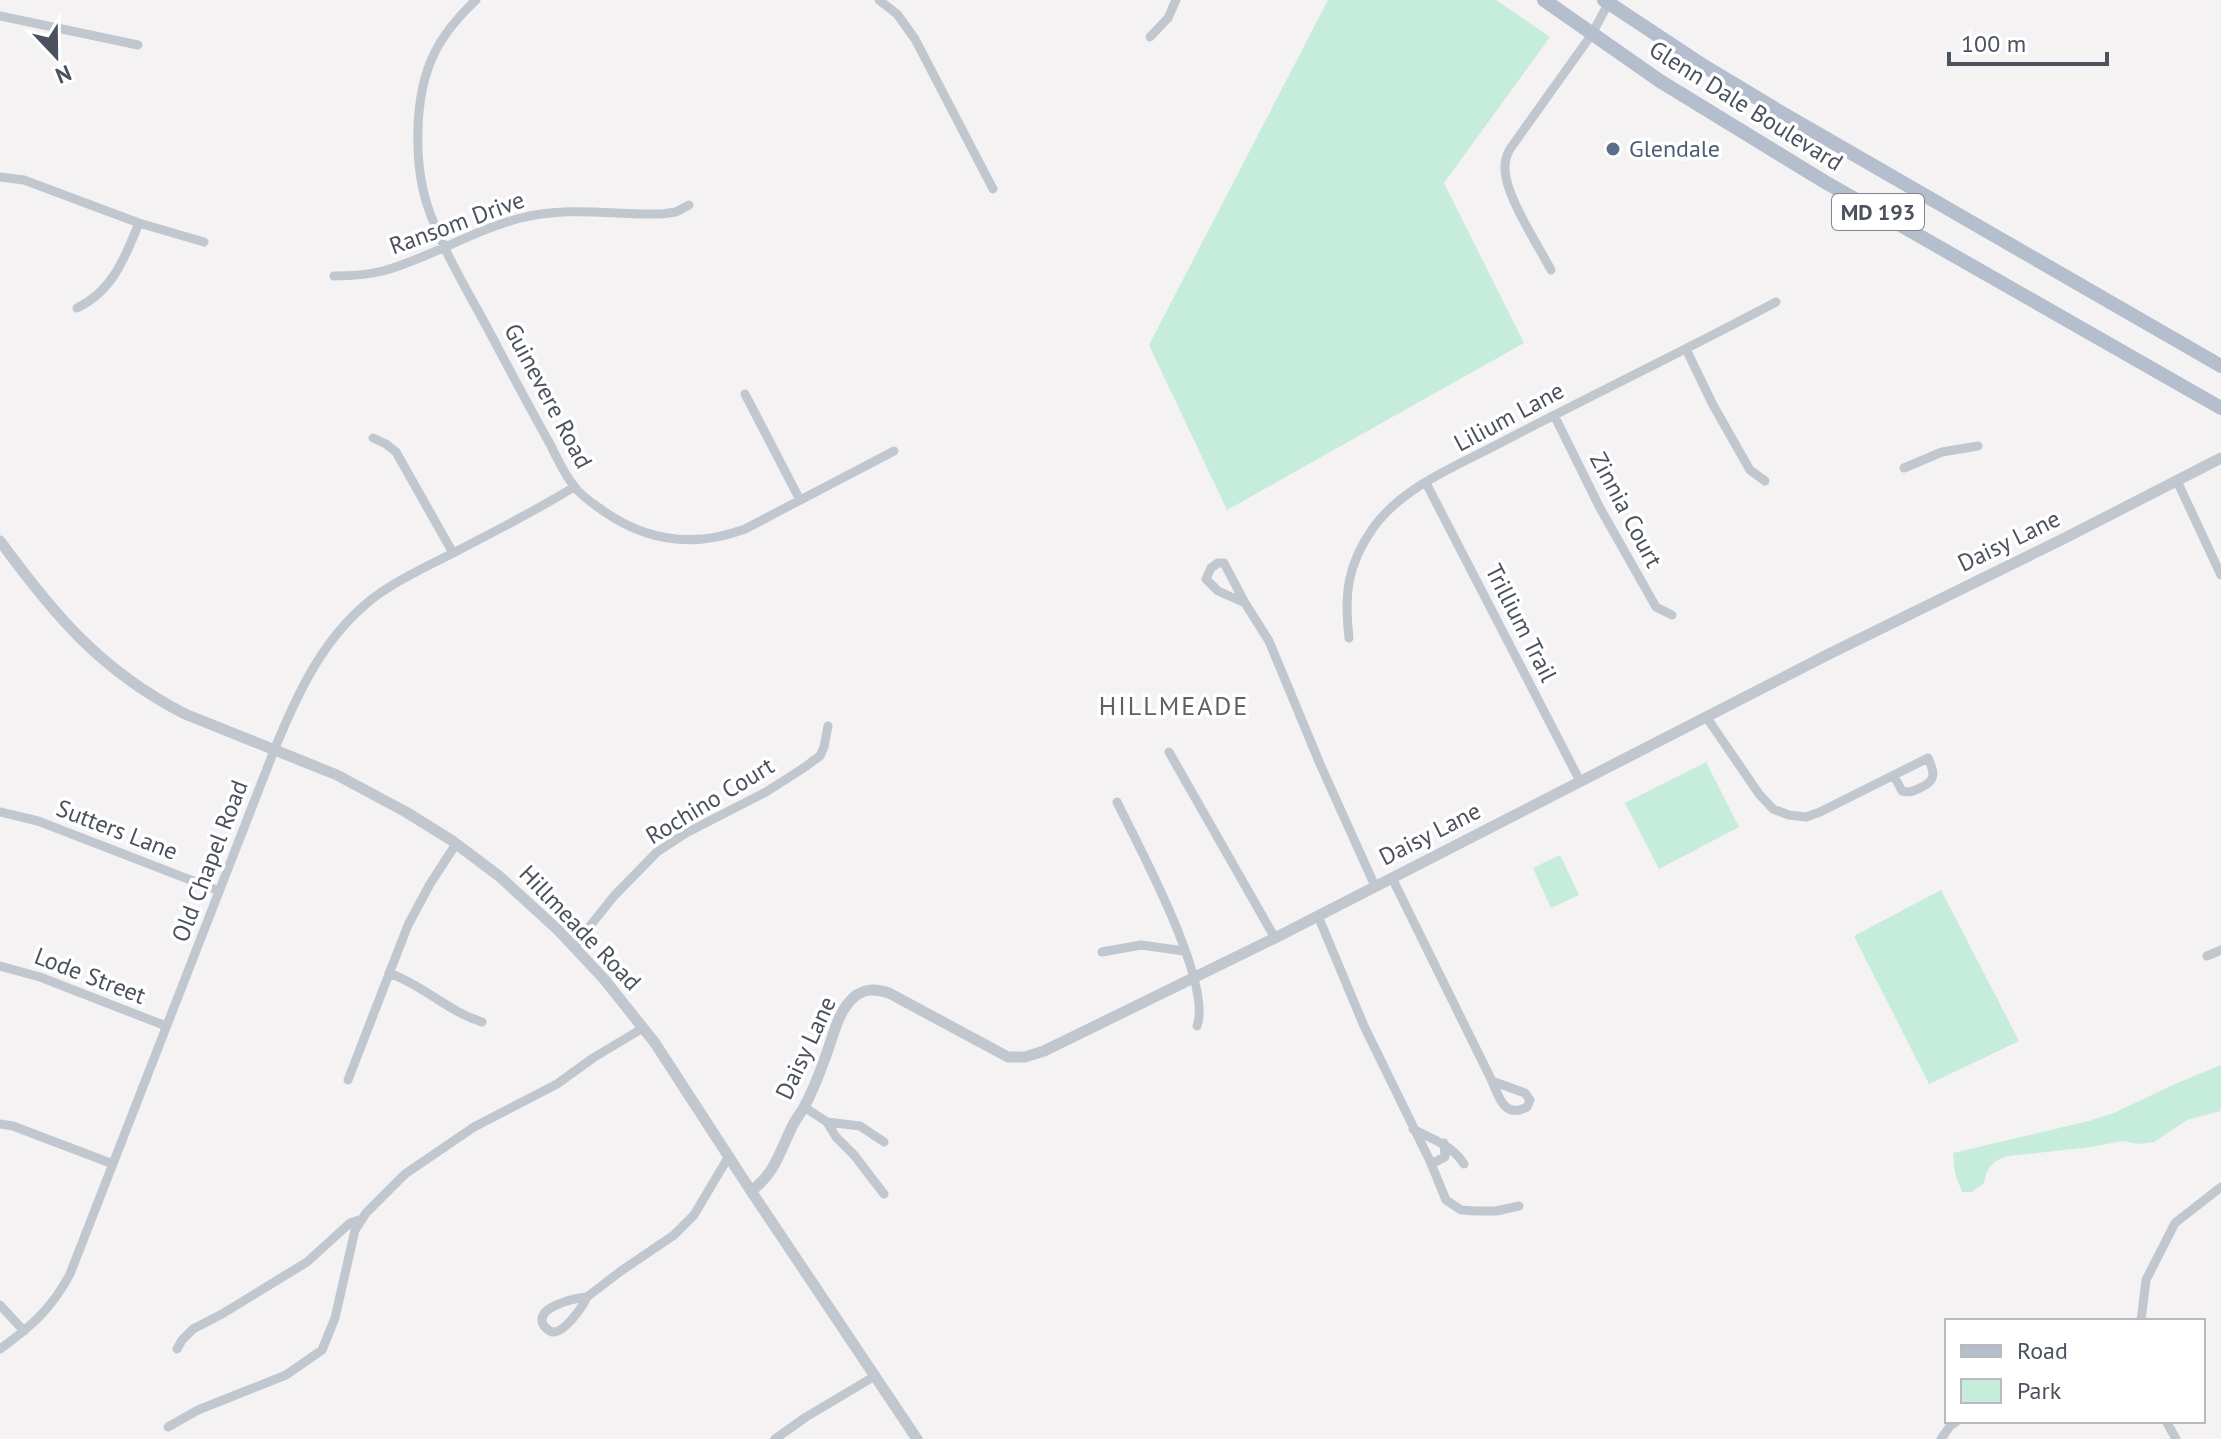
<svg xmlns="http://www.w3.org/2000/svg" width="2221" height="1439" font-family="'PT Sans',sans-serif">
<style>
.green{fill:#c6ecdb}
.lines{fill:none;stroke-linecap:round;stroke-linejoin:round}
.minor{stroke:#c1c7cf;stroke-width:9}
.tertiary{stroke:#c1c7cf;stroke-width:11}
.primary{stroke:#b5becd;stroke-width:14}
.service-dot{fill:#5c6f8a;stroke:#fff;stroke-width:3}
.labels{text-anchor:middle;stroke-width:7;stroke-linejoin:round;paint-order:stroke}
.shield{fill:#fff;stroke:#81868e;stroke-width:2}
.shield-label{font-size:22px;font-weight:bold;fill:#4b525e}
.street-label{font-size:24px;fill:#4b525e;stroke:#fff}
.service-label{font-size:24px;fill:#4e5e75;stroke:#fff;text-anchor:start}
.neighbourhood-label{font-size:26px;letter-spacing:2px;fill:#5f6166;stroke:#fff}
</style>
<rect width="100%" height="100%" fill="#f4f2f2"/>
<path class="green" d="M1328 0H1496L1550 37 1444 183 1524 343 1227 510 1149 345Z
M1706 762 1739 827 1659 869 1625 803Z
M1560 855 1579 895 1551 908 1533 868Z
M1941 890 2019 1041 1929 1084 1854 936Z
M2221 1065V1111L2187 1120 2154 1142 2139 1144 2123 1141 2091 1147 2009 1156C1993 1160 1987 1167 1984 1183L1972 1192H1962L1955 1173 1953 1153 2089 1121 2114 1113 2177 1083Z"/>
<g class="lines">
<path class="minor" d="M476 0C460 15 445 32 435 52 413 95 413 168 430 213 447 260 475 303 498 348 515 380 532 412 550 444 557 458 564 474 574 486 581 496 592 503 602 510 647 542 694 548 745 529L894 451
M879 0 897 14 915 39 993 189
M0 16 138 45
M1150 37 1168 18 1176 0
M0 177 24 180 139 223 204 242
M1551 270C1538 245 1504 194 1505 167 1505 160 1507 154 1510 149L1592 34 1610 0
M334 276C350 276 367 275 383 271 430 258 473 230 521 218 567 206 615 215 662 214L676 212 689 205
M77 308C113 291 125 257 139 223
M1686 349 1713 405 1750 470 1765 481
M745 394 800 500
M1554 415 1600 508 1656 607 1672 615
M373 438 386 444 396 452 453 553
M1904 468 1942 452 1978 446
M2177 481 2221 575
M1426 483 1580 781
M1218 563H1224L1245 603 1218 591 1206 579 1211 568Z
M1245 603 1269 641 1320 764 1375 886
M1349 638C1344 595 1347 565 1373 528 1403 486 1459 465 1504 441 1594 394 1686 350 1776 302
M1707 718 1759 794 1773 809 1789 815 1806 817 1820 812 1928 758C1934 771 1937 780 1922 787 1914 791 1911 793 1902 791L1894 776
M1169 752 1275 938
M1117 802C1138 845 1213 983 1197 1026
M0 812 38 821 219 891
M1392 878 1492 1081
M1318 916 1364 1026 1430 1161 1446 1200 1461 1210 1476 1211H1496L1519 1206
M574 946 614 896 657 852 686 833 766 792 802 769 820 756 824 747 828 726
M1102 952 1141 945 1184 951
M2207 956 2221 950
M0 966 40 977 166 1026
M389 973C425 986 447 1011 482 1022
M348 1080 408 925 430 884 456 844
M1492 1081 1525 1093 1530 1100 1527 1107C1505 1119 1499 1098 1492 1081Z
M804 1107 827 1122 836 1137 854 1155 884 1194
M827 1122 860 1126 884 1142
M0 1124 13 1126 113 1164
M1413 1129C1433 1140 1451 1144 1464 1164
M1430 1161 1435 1162 1445 1157 1444 1143
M587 1297 621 1271 674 1235 694 1215 729 1156
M587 1297C583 1306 564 1334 552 1332 549 1331 544 1327 543 1324 535 1307 575 1298 587 1297Z
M0 1305 24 1331
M2141 1321 2146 1280 2175 1223 2221 1187
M0 1349C32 1326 52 1308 70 1274L275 748C297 695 321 642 366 604 388 585 418 571 445 557 488 535 532 513 574 487
M177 1349 182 1340 193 1329 222 1314 307 1262 350 1223 362 1219
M2166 1421 2176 1439
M168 1427 198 1410 286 1375 322 1350 335 1318 355 1230 366 1213 405 1174 474 1127 557 1084 593 1058 643 1028
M775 1439 806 1417 875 1376
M1941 1439 1950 1426 1957 1421"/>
<path class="tertiary" d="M0 541C55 616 101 671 185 714L337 775 406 812 451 840 499 876 558 930 604 979 655 1043 751 1191 917 1439
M751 1191C776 1173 780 1150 793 1125 796 1119 800 1114 803 1109 812 1093 819 1075 825 1058 833 1038 837 1012 854 997 865 988 876 989 889 993L1008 1057H1025L1044 1051 1275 938 1829 654 2063 539 2221 458"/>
<path class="primary" d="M1544 0 1660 81 1825 182 2221 408
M1604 0 1704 66 1782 113 2221 366"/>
</g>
<circle class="service-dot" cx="1613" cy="149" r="8"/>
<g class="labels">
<rect class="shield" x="1832" y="194" width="92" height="36" rx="6"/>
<g class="shield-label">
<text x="1878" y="220">MD 193</text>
</g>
<g class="street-label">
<text transform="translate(1746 106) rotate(32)" y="8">Glenn Dale Boulevard</text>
<text transform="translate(457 223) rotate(-20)" y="8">Ransom Drive</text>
<text transform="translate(548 396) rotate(62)" y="8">Guinevere Road</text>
<text transform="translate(1509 417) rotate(-28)" y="8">Lilium Lane</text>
<text transform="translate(1626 510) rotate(62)" y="8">Zinnia Court</text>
<text transform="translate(2009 541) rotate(-26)" y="8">Daisy Lane</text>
<text transform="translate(1521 623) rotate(63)" y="8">Trillium Trail</text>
<text transform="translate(710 801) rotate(-31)" y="8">Rochino Court</text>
<text transform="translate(117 830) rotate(21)" y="8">Sutters Lane</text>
<text transform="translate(1430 834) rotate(-27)" y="8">Daisy Lane</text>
<text transform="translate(210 861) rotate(-69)" y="8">Old Chapel Road</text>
<text transform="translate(580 928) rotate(46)" y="8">Hillmeade Road</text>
<text transform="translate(90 976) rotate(21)" y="8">Lode Street</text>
<text transform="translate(806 1048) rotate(-65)" y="8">Daisy Lane</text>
</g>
<g class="service-label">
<text x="1629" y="157">Glendale</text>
</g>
<g class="neighbourhood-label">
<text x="1174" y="715">HILLMEADE</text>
</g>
</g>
<rect x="1945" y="1319" width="260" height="104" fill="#ffffff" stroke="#b7babf" stroke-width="2"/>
<rect x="1961" y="1345" width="40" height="12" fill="#b5becd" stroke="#b7babf" stroke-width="2"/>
<text x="2017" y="1359" font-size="24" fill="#4b525e">Road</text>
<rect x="1961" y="1379" width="40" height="24" fill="#c6ecdb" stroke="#b7babf" stroke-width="2"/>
<text x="2017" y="1399" font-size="24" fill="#4b525e">Park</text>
<g transform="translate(56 56) rotate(158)" stroke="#ffffff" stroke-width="6" paint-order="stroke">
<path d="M0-6L14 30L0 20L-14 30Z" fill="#4b525e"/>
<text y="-12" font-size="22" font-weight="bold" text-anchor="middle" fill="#4b525e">N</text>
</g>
<path d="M1949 52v12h158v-12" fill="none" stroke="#4b525e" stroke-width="4"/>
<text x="1961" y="52" font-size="24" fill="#4b525e" stroke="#ffffff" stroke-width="6" paint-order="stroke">100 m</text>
</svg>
